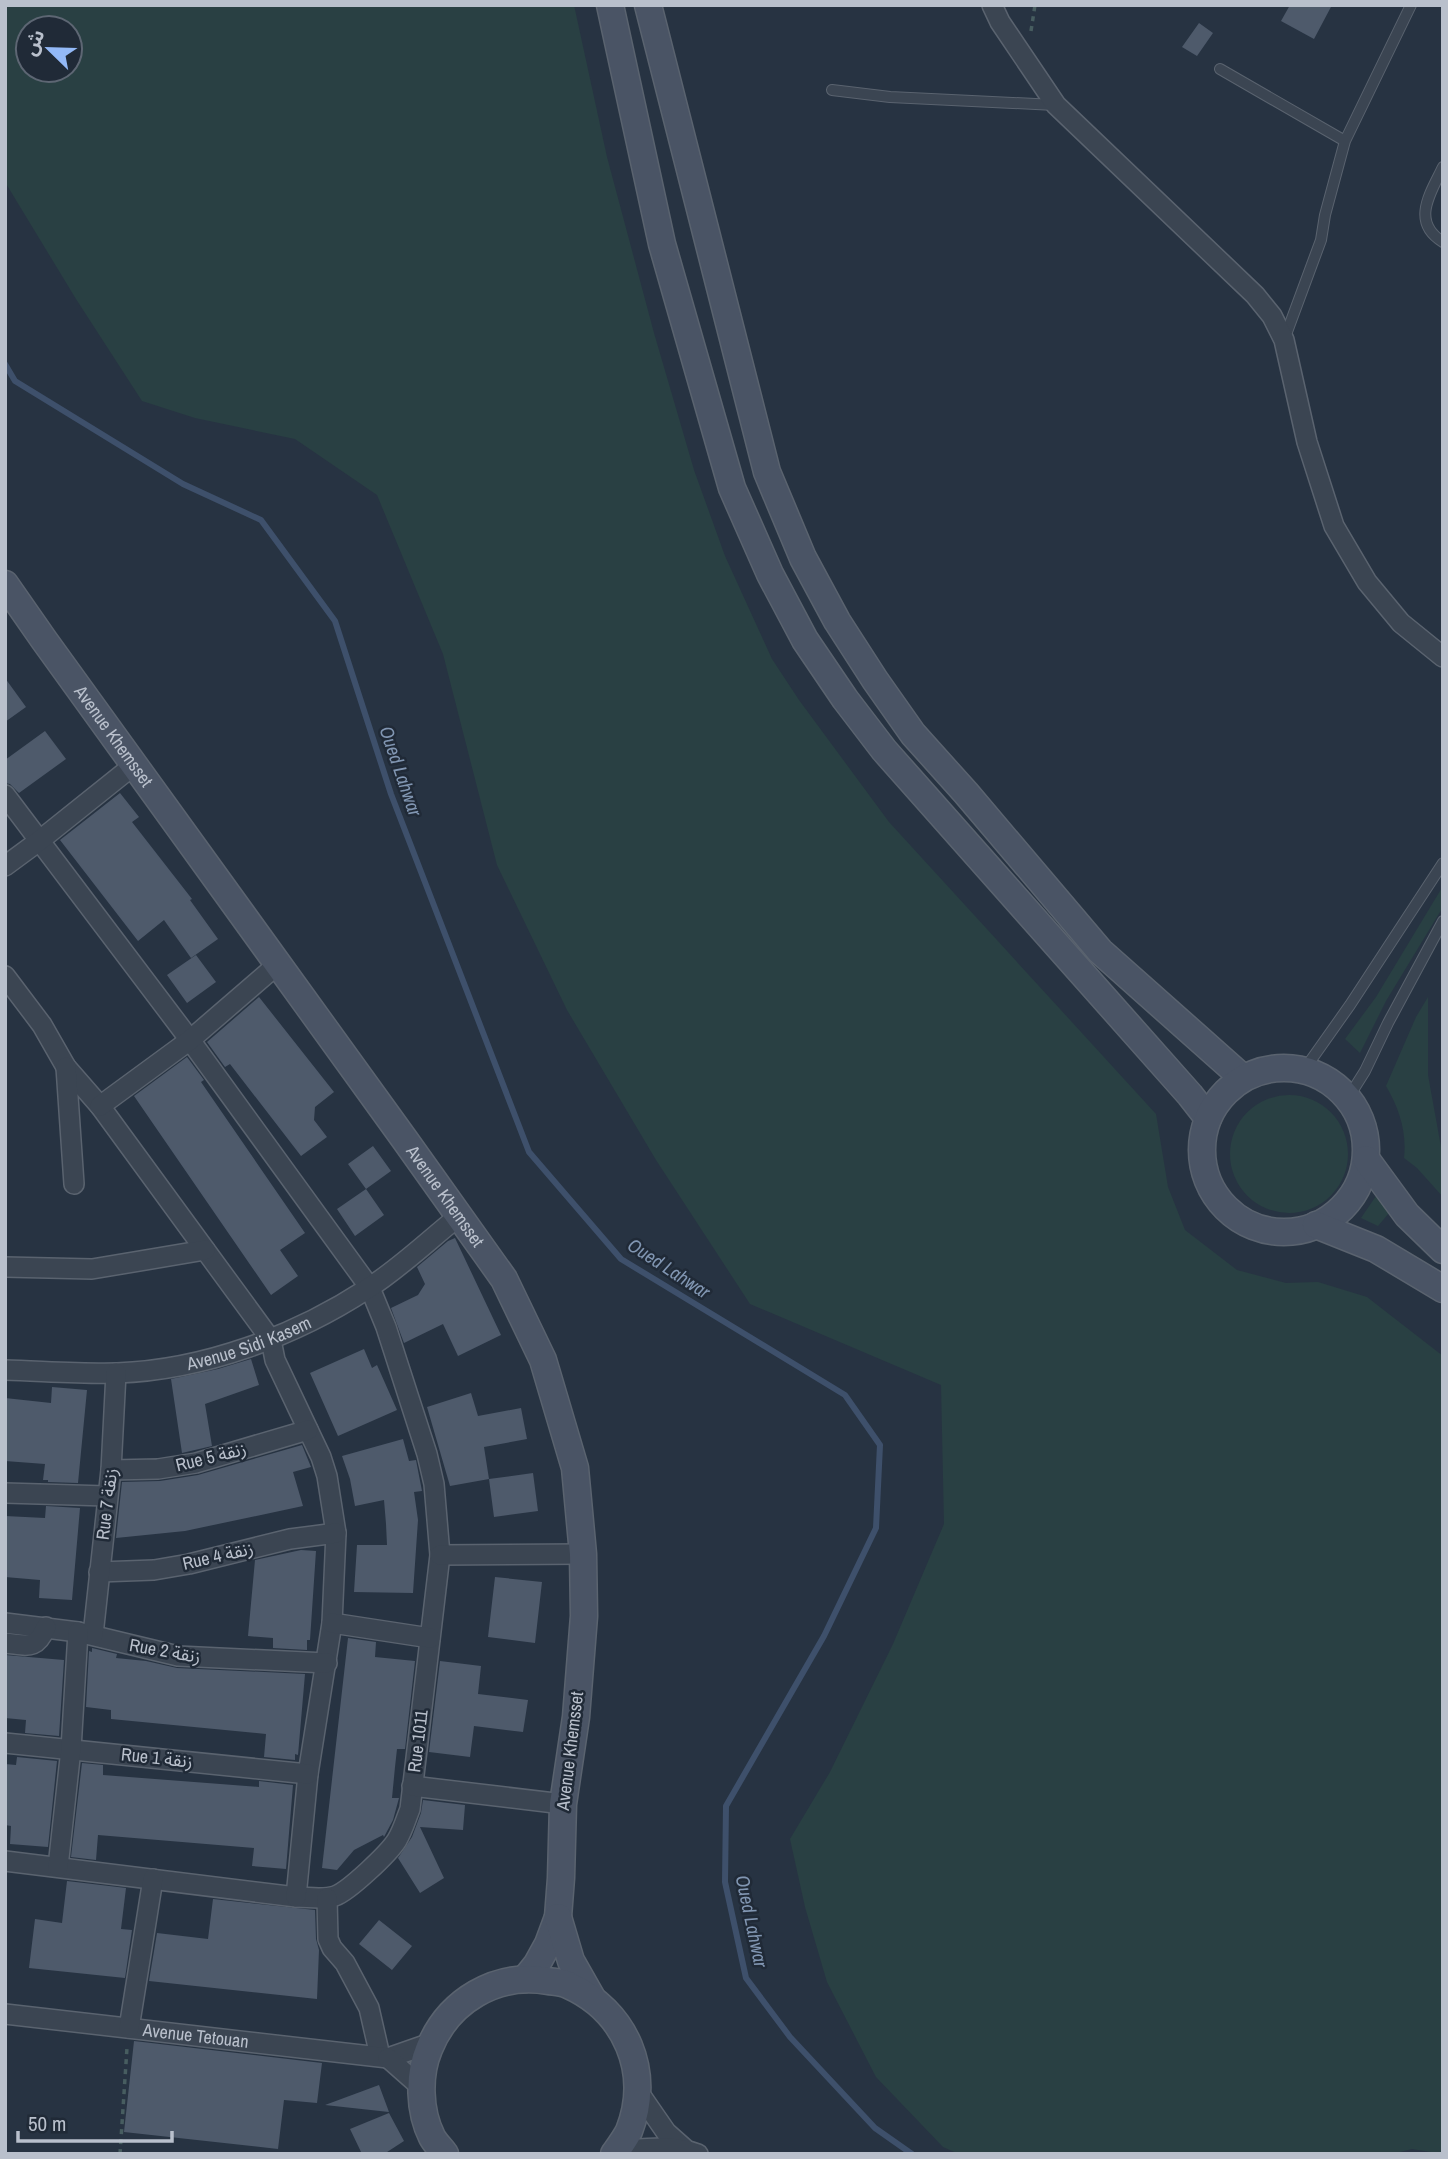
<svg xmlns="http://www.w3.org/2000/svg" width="1448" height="2159" font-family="'Archivo Narrow','Noto Sans Arabic',sans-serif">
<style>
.green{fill:#294043;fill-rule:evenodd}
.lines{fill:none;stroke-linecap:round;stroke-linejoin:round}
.stream{stroke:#3e506b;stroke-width:6}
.building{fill:#4e5a6b}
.lane-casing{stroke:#5a636f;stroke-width:12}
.street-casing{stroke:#5a636f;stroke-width:22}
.secondary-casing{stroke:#5a636f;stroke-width:29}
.path{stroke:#475d60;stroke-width:3.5;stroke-dasharray:5 5;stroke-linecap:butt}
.lane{stroke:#3b4552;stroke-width:10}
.street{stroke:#3b4552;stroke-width:19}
.secondary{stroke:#4a5465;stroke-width:26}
.labels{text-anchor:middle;stroke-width:5;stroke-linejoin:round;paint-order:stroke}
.street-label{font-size:18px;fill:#b9c0cc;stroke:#202a37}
.water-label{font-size:19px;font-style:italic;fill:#8196b2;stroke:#202a37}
</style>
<rect width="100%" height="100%" fill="#273342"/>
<path class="green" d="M5 5H574L607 157 654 333 694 470 725 556 772 659 799 700 889 822 1156 1114 1168 1187 1185 1230 1237 1270 1286 1283 1318 1282 1367 1297 1443 1356V2154L1412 2149 1392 2154H959L943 2147 876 2077 827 1982 805 1907 790 1839 830 1772 893 1644 944 1524 941 1385 750 1304 656 1160 567 1010 497 865 443 654 377 495 295 439 195 418 142 401 76 299 5 182ZM70 28V70H28V28Z
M1443 886V907L1386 1001 1360 1053 1345 1039 1376 997Z
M1428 997V1075L1443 1158V1197L1417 1168 1404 1158C1407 1132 1399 1108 1386 1086L1416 1017Z
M1230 1154a59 59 0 1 1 118 0a59 59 0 1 1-118 0Z
M1376 1196 1389 1213 1378 1226 1361 1218Z"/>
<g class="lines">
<path class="stream" d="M5 364 15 381 183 484 261 520 335 621 391 794 529 1152 621 1259 845 1395 880 1445 876 1528 824 1636 726 1806 725 1882 746 1978 790 2037 875 2128 912 2154"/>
</g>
<path class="building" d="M1290 5H1332L1314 39 1281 21Z
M1199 23 1213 33 1197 56 1182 47Z
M5 678 26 707 5 722Z
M45 731 66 759 19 793 10 784 5 783V760Z
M120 793 139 817 132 822 192 899 190 900 218 939 191 958 164 920 138 941 60 840Z
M196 955 216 982 187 1003 167 975Z
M259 997 334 1092 315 1107 314 1120 327 1137 301 1156 230 1064 225 1067 207 1042Z
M187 1057 204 1080 201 1082 305 1233 280 1250 298 1276 271 1295 134 1096Z
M373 1146 391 1171 366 1189 348 1164Z
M366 1189 384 1215 355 1236 337 1209Z
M455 1238 501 1335 458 1356 443 1324 404 1343 391 1308 418 1295 425 1284 417 1267 448 1241Z
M364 1349 372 1368 377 1365 397 1410 338 1436 310 1373Z
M251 1359 259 1385 205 1404 212 1446 182 1453 171 1379 218 1369Z
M52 1387 87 1390 78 1483 48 1482V1480H43L45 1464 5 1461V1398L51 1403Z
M471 1393 478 1416 521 1408 527 1439 484 1447 489 1479 450 1486 427 1407Z
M403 1439 409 1461 416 1460 422 1491 414 1492 418 1520 413 1593 354 1592 357 1545H387L386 1524 384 1500 355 1506 350 1479 342 1456Z
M302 1445 311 1467 293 1472 303 1506 185 1531 116 1538 122 1482 160 1481 198 1475Z
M533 1473 538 1511 494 1517 489 1479Z
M46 1506 80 1508 72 1600 39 1598 40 1580 5 1577V1516L45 1518Z
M301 1550 316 1551 310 1640H307V1650L273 1648V1638L248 1636 255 1560Z
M495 1577 542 1582 535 1643 488 1637Z
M348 1638 376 1642 375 1657 415 1661 405 1749H397L395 1767 392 1798H399L393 1820 384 1837 383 1835 354 1850 337 1870 322 1868Z
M92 1648 117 1654 116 1658 146 1661 177 1668 305 1674 298 1755 295 1754V1760L264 1757 266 1734 111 1719V1710L86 1707 89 1651 92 1652Z
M5 1655 64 1660 59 1736 25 1733 26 1720 5 1718Z
M440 1661 481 1666 478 1694 528 1700 523 1732 474 1726 470 1757 429 1752Z
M17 1757 57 1761 48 1847 10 1844 11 1826 5 1825V1764L16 1765Z
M82 1763 103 1765V1775L259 1787V1781L293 1785 286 1869 252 1866 254 1848 98 1835 96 1860 71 1857Z
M423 1800 465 1805 463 1830 420 1827 444 1878 420 1893 398 1858 412 1837 421 1813Z
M67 1881 126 1888 121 1929 132 1930 125 1978 29 1968 35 1919 62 1923Z
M213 1899 315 1910 316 1939 319 1950 317 1999 149 1981 157 1933 208 1939Z
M379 1920 412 1946 392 1970 359 1944Z
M134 2041 322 2063 317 2103 284 2100 278 2149 124 2132Z
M379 2085 389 2112 325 2105Z
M389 2113 404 2141 384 2154H362L350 2129Z"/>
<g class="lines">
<defs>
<path id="lane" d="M1220 69 1345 141
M832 90 890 97 1055 105
M1443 167C1431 192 1410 222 1443 242
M1284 340 1321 240 1325 215 1345 141 1411 5
M1304 1070 1350 1005 1443 863
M1348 1098 1365 1071 1388 1023 1443 921"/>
<g id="street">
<path d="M992 5 1000 22 1056 105 1255 295 1272 316 1284 340 1307 442 1334 526 1367 582 1401 623 1443 657"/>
<path d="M5 795 190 1040 370 1288 386 1327 427 1454 434 1484 440 1555 410 1809C406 1819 403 1830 397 1840 389 1853 349 1891 335 1896 323 1900 309 1897 296 1897L5 1861"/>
<path d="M5 866 39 841 134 765"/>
<path d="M5 976 42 1025 66 1067 100 1106 271 1340 275 1360 321 1457 327 1476 336 1533 332 1623 308 1774 296 1897"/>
<path d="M66 1067 74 1184"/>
<path d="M100 1106 190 1040 278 964"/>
<path d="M5 1267 92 1269 205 1250"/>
<path id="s1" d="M5 1370C42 1371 80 1374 117 1373 204 1370 295 1336 367 1289 399 1269 430 1239 459 1216"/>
<path d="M111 1470 158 1469 196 1463 308 1430"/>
<path d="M5 1493 107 1496"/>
<path d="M440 1555 583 1554"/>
<path d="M99 1572 154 1570 189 1564 290 1539 336 1533"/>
<path d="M5 1623 78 1632 178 1656 327 1663"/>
<path d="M332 1623 430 1638"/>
<path d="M93 1635 111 1470 116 1373"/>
<path d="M5 1643C27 1645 36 1651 46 1627"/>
<path d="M5 1743 308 1774"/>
<path d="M412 1786 563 1804"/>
<path d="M58 1867 71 1749 78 1632"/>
<path d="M327 1898 328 1939 332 1948 345 1963 369 2008 380 2056"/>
<path id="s2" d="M5 2014 388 2058 431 2043"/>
<path d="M129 2028 153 1879"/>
<path d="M388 2058 422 2088"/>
<path d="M637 2090 666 2132 684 2148"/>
<path d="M616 2151C643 2149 672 2144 698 2154"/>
</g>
<g id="secondary">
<path d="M610 5 662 244 732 488 770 574 805 640 845 699 884 750 1190 1095 1208 1118"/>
<path d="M648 5 767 472 803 558 837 621 875 680 913 734 966 793 1100 951 1243 1078"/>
<path id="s3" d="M5 584 44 640 405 1140 504 1279 543 1360 575 1468 583 1554 584 1616 576 1717 563 1804 561 1878 558 1917 548 1944 537 1964 525 1979"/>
<circle cx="1284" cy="1150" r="82"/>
<path d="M1366 1159 1407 1215 1443 1250"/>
<path d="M1316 1225 1376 1249 1443 1289"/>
<path d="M558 1917 571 1961 592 1998"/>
<path d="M445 2154C441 2148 435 2143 432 2137 419 2111 418 2075 429 2049 448 2001 496 1972 548 1981 554 1982 562 1982 568 1985 626 2011 652 2072 629 2131 625 2139 619 2147 614 2154"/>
</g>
</defs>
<use href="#lane" class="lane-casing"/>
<use href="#street" class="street-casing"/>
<use href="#secondary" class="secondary-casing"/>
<path class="path" d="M1031 31 1035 5
M120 2154 127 2048"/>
<use href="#lane" class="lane"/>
<use href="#street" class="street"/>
<use href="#secondary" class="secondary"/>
</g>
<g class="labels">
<g class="street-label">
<text dy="6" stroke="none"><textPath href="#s3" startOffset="187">Avenue Khemsset</textPath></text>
<text dy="6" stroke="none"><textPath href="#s3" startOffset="754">Avenue Khemsset</textPath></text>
<text dy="6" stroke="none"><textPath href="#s1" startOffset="248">Avenue Sidi Kasem</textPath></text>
<text transform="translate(211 1457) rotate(-14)" y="6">Rue 5 زنقة</text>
<text transform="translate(107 1504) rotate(-83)" y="6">Rue 7 زنقة</text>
<text transform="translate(218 1556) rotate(-13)" y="6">Rue 4 زنقة</text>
<text transform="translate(165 1651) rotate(10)" y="6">Rue 2 زنقة</text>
<text transform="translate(418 1741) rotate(-83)" y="6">Rue 1011</text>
<text transform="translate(570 1751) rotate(-83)" y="6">Avenue Khemsset</text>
<text transform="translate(157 1758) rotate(6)" y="6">Rue 1 زنقة</text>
<text dy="6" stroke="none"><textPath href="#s2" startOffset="192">Avenue Tetouan</textPath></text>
</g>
<g class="water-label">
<text transform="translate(401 771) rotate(71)" y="7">Oued Lahwar</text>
<text transform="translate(669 1268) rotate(33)" y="7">Oued Lahwar</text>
<text transform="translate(752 1921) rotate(78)" y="7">Oued Lahwar</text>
</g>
</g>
<rect width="1448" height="2159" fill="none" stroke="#b9c0cc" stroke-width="14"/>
<g transform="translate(49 49) rotate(293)"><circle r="33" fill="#202a37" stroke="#5d6673" stroke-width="2"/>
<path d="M0-5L12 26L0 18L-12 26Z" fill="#93b9f7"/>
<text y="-10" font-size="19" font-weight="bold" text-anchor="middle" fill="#b9c0cc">ش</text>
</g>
<path d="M18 2131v10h154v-10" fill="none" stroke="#b9c0cc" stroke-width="3.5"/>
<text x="28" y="2131" font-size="21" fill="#b9c0cc" stroke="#202a37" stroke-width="5" paint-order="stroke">50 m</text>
</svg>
